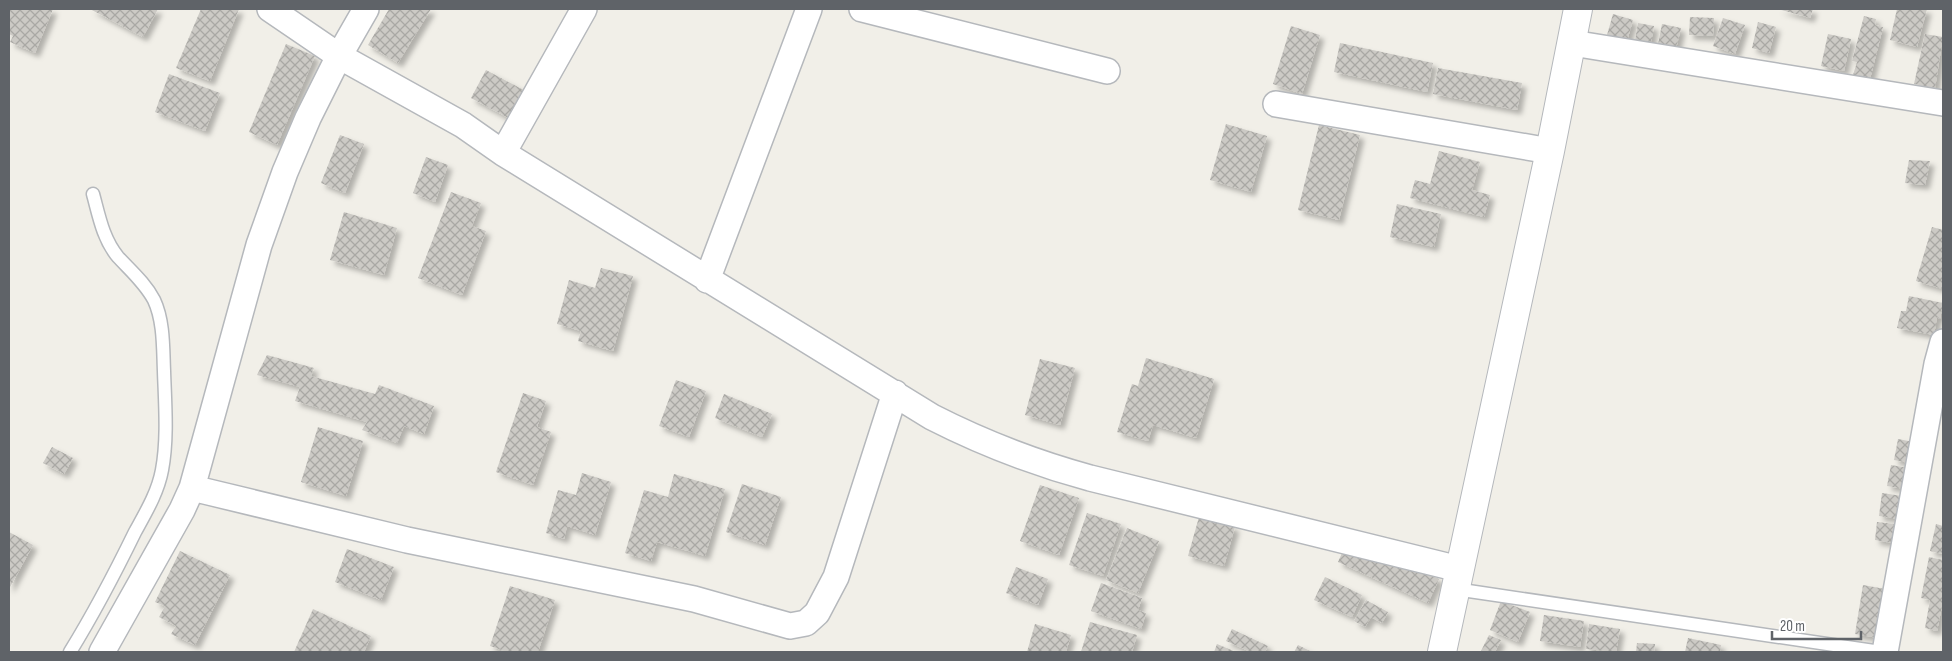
<svg xmlns="http://www.w3.org/2000/svg" width="1952" height="661" font-family="'Sofia Sans Condensed',sans-serif">
<style>
.building{fill:url(#building-cross-hatch);filter:url(#shadow)}
.lines{fill:none;stroke-linecap:round;stroke-linejoin:round}
.service-casing{stroke:#b5b8bc;stroke-width:15}
.minor-casing{stroke:#b5b8bc;stroke-width:28}
.tertiary-casing{stroke:#b5b8bc;stroke-width:30}
.service{stroke:#fff;stroke-width:12}
.minor{stroke:#fff;stroke-width:25}
.tertiary{stroke:#fff;stroke-width:28}
</style>
<defs>
<pattern id="building-cross-hatch" width="8" height="8" patternUnits="userSpaceOnUse" patternTransform="scale(1.25)"><rect width="8" height="8" fill="#cccac5"/><path d="M0 0l8 8M0 8l8-8" fill="none" stroke="#a9a8a4"/></pattern>
<filter id="shadow"><feDropShadow dx="4.5" dy="4.5" stdDeviation="2.5" flood-color="#0004"/></filter>
</defs>
<rect width="100%" height="100%" fill="#f1efe8"/>
<path class="building" d="M9 9H53L35 53 10 42 13 36 9 34Z
M90 9H158L143 37Z
M201 9H239L210 81 176 68Z
M389 9H431L398 63 368 45Z
M1778 9H1813L1810 18Z
M1897 9H1927L1917 47 1890 40Z
M1613 14 1633 20 1627 41 1607 35Z
M1864 16 1876 19 1875 25 1883 27 1870 79 1853 75 1857 62 1852 61Z
M1690 17 1714 18 1713 36 1689 35Z
M1723 18 1745 25 1735 54 1713 46Z
M1758 22 1776 27 1769 53 1752 48Z
M1638 23 1654 26 1650 49 1634 46Z
M1662 24 1681 28 1675 53 1657 49Z
M1291 26 1320 35 1302 94 1273 84Z
M1828 34 1851 39 1844 71 1821 66Z
M1925 34 1943 37 1935 88 1914 84Z
M1340 43 1433 63 1427 92 1334 72Z
M286 44 315 56 277 145 249 132Z
M1438 68 1522 83 1517 110 1433 94Z
M486 70 533 95 518 123 471 98Z
M169 74 220 93 205 131 155 112Z
M1226 124 1267 136 1251 192 1210 180Z
M1319 125 1360 135 1339 220 1298 210Z
M340 135 364 144 345 193 321 183Z
M1439 151 1480 162 1472 190 1490 195 1484 217 1410 198 1415 180 1430 184Z
M426 157 448 165 435 202 413 193Z
M1909 160 1930 161 1925 185 1905 183Z
M451 192 481 203 472 226 486 231 462 295 418 278Z
M1397 204 1441 214 1434 247 1390 237Z
M344 212 397 228 384 275 330 260Z
M1932 227 1943 230V289L1916 281Z
M601 268 633 276 613 351 578 341 581 331 557 324 569 280 595 288Z
M1909 296 1943 303 1940 319 1937 317 1934 335 1897 328 1901 311H1906Z
M267 355 314 368 311 376 375 394 379 385 434 406 424 434 404 426 397 443 362 430 367 422 295 401 300 387 257 375Z
M1146 358 1214 379 1196 438 1153 425 1148 441 1117 432 1132 384 1138 386Z
M1040 359 1075 368 1060 425 1025 415Z
M676 380 706 391 689 437 659 426Z
M523 393 546 401 537 427 551 432 533 485 496 472Z
M724 394 772 414 762 437 715 418Z
M318 427 363 441 346 496 301 482Z
M1898 439 1924 444 1920 465 1894 460Z
M52 447 73 458 64 474 43 463Z
M1891 465 1915 469 1911 490 1887 486Z
M582 473 611 482 595 535 567 526 564 539 546 533 558 490 576 495Z
M674 474 725 489 705 556 657 542 651 561 625 553 644 490 668 497Z
M742 484 781 497 765 545 726 532Z
M1040 485 1079 498 1059 555 1020 541Z
M1882 493 1909 497 1913 521 1879 516Z
M1087 513 1121 524 1103 576 1069 565Z
M1199 517 1235 527 1224 566 1188 556Z
M1877 522 1895 524 1892 543 1875 540Z
M1936 524 1943 526V554L1930 551Z
M1127 528 1159 541 1138 593 1106 580Z
M9 532 33 545 9 589Z
M1346 544 1371 548 1439 579 1428 603 1338 562Z
M347 549 394 567 381 600 335 582Z
M180 551 230 575 195 645 171 634 176 626 159 617 165 606 155 602Z
M1929 557 1943 560V601L1937 631 1925 628 1930 600 1921 598Z
M1016 567 1048 579 1038 605 1006 593Z
M1325 577 1362 595 1352 617 1314 600Z
M1101 583 1142 598 1138 610 1146 613 1141 629 1091 611Z
M1863 585 1885 589 1878 638 1855 634Z
M510 586 555 600 538 652H507L490 646Z
M1366 600 1388 612 1382 623 1371 617 1365 627 1354 621Z
M1501 601 1530 612 1518 642 1490 630Z
M313 609 371 636 364 652H294Z
M1544 615 1584 621 1580 647 1540 641Z
M1090 622 1137 635 1132 652H1081Z
M1035 624 1071 635 1066 652H1027Z
M1589 624 1620 629 1616 652 1586 649Z
M1232 629 1268 646 1265 652H1251L1226 641Z
M1489 635 1501 640 1495 652 1481 651Z
M1688 638 1721 645 1720 652H1685Z
M1637 643 1655 644 1654 652H1636Z
M1217 644 1236 652H1214Z
M1298 645 1312 652H1294Z"/>
<g class="lines">
<defs>
<path id="service" d="M1455 589 1881 652
M70 652C94 613 115 573 135 532 146 512 158 492 162 470 168 438 165 403 164 371 163 349 164 321 154 300 145 283 131 271 118 257 103 239 99 216 93 194"/>
<path id="minor" d="M270 9 339 56 463 125 503 153 932 417C983 443 1035 463 1090 478L1459 569
M862 9 1107 71
M1572 43 1943 103
M1276 104 1550 151
M503 153 584 9
M707 280 809 9
M192 488 407 540 694 599 790 626 806 623 817 613 836 577 895 393
M102 652 182 510 192 488 259 245 285 172 308 118 339 56 366 9
M1885 652 1937 364 1943 342"/>
<path id="tertiary" d="M1442 652 1550 151 1578 9"/>
</defs>
<use href="#service" class="service-casing"/>
<use href="#minor" class="minor-casing"/>
<use href="#tertiary" class="tertiary-casing"/>
<use href="#service" class="service"/>
<use href="#minor" class="minor"/>
<use href="#tertiary" class="tertiary"/>
</g>
<rect width="1952" height="661" fill="none" stroke="#5f6368" stroke-width="20"/>
<path d="M1772 631v8h89v-8" fill="none" stroke="#5f6368" stroke-width="2.5"/>
<text x="1780" y="631" font-size="15" fill="#5f6368" stroke="#ffffff" stroke-width="4" paint-order="stroke">20 m</text>
</svg>
